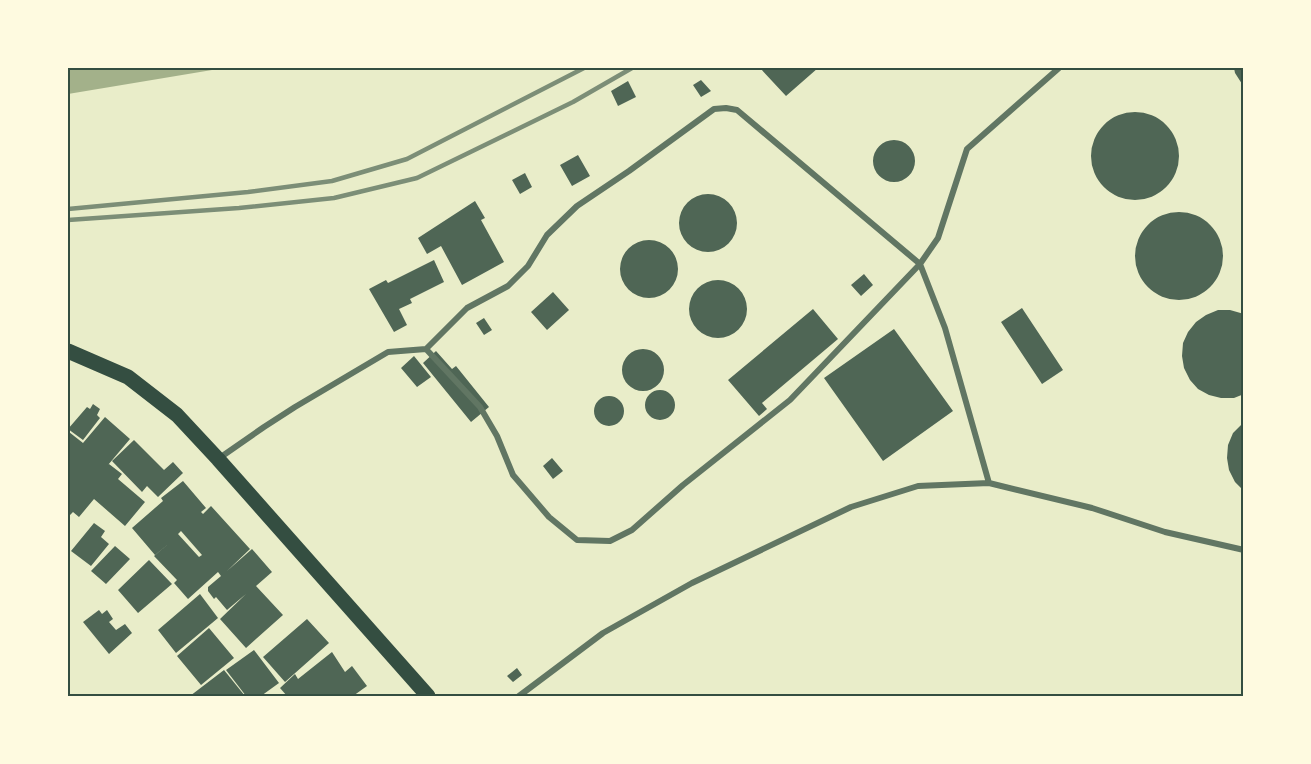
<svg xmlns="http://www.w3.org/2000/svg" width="1311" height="764" font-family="'Golos Text',sans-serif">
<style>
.water{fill:#a3b18a}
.building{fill:#4f6655;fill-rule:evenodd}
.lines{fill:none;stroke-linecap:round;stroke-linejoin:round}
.minor{stroke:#617663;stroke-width:6}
.primary{stroke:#344e41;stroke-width:15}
.rail{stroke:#7c8e77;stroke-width:4.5}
.neatline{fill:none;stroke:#344e41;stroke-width:2}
</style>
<rect width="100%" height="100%" fill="#e9edc9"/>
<path class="water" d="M68 68H224L68 94Z"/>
<path class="building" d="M760 68H818L786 96Z
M1234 68H1244V87L1235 73Z
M701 80 711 91 701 97 693 85Z
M628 81 636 97 618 106 611 91Z
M1091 156a44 44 0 1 1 88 0a44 44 0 1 1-88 0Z
M873 161a21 21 0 1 1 42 0a21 21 0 1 1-42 0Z
M578 155 590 176 572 186 560 165Z
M525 173 532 187 520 194 512 180Z
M679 223a29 29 0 1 1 58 0a29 29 0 1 1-58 0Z
M475 201 485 218 481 220 504 262 462 285 441 246 427 254 418 238Z
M1135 256a44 44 0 1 1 88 0a44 44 0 1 1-88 0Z
M620 269a29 29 0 1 1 58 0a29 29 0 1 1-58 0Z
M434 260 444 282 410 299 412 303 399 309 407 325 394 332 369 289 386 280 388 283Z
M864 274 873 285 861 296 851 285Z
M689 309a29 29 0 1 1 58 0a29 29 0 1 1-58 0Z
M553 292 569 310 547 330 531 312Z
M1022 308 1063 370 1042 384 1001 322Z
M813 309 838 339 762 403 767 409 759 416 728 380Z
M1218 310H1230L1244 314V394L1234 398H1221L1209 395 1198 389 1190 380 1184 368 1182 356 1183 343 1188 332 1196 322 1206 315Z
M484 318 492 330 484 335 476 323Z
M894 329 953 411 883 461 824 378Z
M622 370a21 21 0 1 1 42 0a21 21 0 1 1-42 0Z
M436 351 452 369 456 366 489 407 471 422 423 363Z
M414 356 431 377 417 387 401 368Z
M645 405a15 15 0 1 1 30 0a15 15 0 1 1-30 0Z
M594 411a15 15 0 1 1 30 0a15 15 0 1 1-30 0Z
M93 404 100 409 97 415 100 418 83 440 68 429 87 407 90 409Z
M105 417 130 439 108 465 109 464 122 474 118 479 145 502 125 526 94 499 79 517 73 512 68 517V434L69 432 83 443Z
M1244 422V491L1235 482 1229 470 1227 458 1228 445 1233 433Z
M134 440 164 470 173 462 183 473 158 497 147 486 142 492 112 461Z
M552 458 563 471 553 479 543 466Z
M183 481 206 508 201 512 203 514 211 506 250 549 227 571 252 549 272 572 256 586 283 615 246 648 220 619 246 594 227 610 216 597 214 599 208 591V587L221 576 218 572 188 599 174 583 177 580 154 556 173 540 155 555 132 528 163 501 161 498ZM181 531 202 555 199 557 178 534Z
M94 523 105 531 101 537 109 544 91 566 71 551Z
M115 546 130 559 106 584 91 571Z
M149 560 172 584 138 613 118 590Z
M200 594 218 618 176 653 158 630Z
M99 610 102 614 107 610 113 619 109 622 116 630 125 624 132 633 109 654 83 622Z
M307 619 329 643 285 682 263 657Z
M209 628 234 658 201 685 177 656Z
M254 650 279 683 261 696H246L226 670Z
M332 652 345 672 352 666 367 686 353 696H287L280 688 295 674 298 679Z
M517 668 522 675 513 682 507 676Z
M224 670 245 696H190Z"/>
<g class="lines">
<path class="minor" d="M218 459 264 427 295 407 388 352 426 349 480 407 497 436 513 475 549 517 577 540 610 541 632 530 683 485 790 400 920 264 737 110 726 108 714 109 629 171 577 206 547 235 528 266 508 286 467 308 426 349
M989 483 945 328 920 264 938 238 967 149 1059 68
M519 696 603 633 692 583 851 507 918 486 989 483 1092 508 1165 532 1244 550"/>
<path class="primary" d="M68 351 128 377 177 415 218 459 428 696"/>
<path class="rail" d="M68 209 248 192 332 181 407 159 584 68
M68 220 239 208 334 198 417 178 573 102 632 68"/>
</g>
<rect width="1311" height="764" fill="none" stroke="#fefae0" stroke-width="138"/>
<rect x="69" y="69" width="1173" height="626" class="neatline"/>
</svg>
